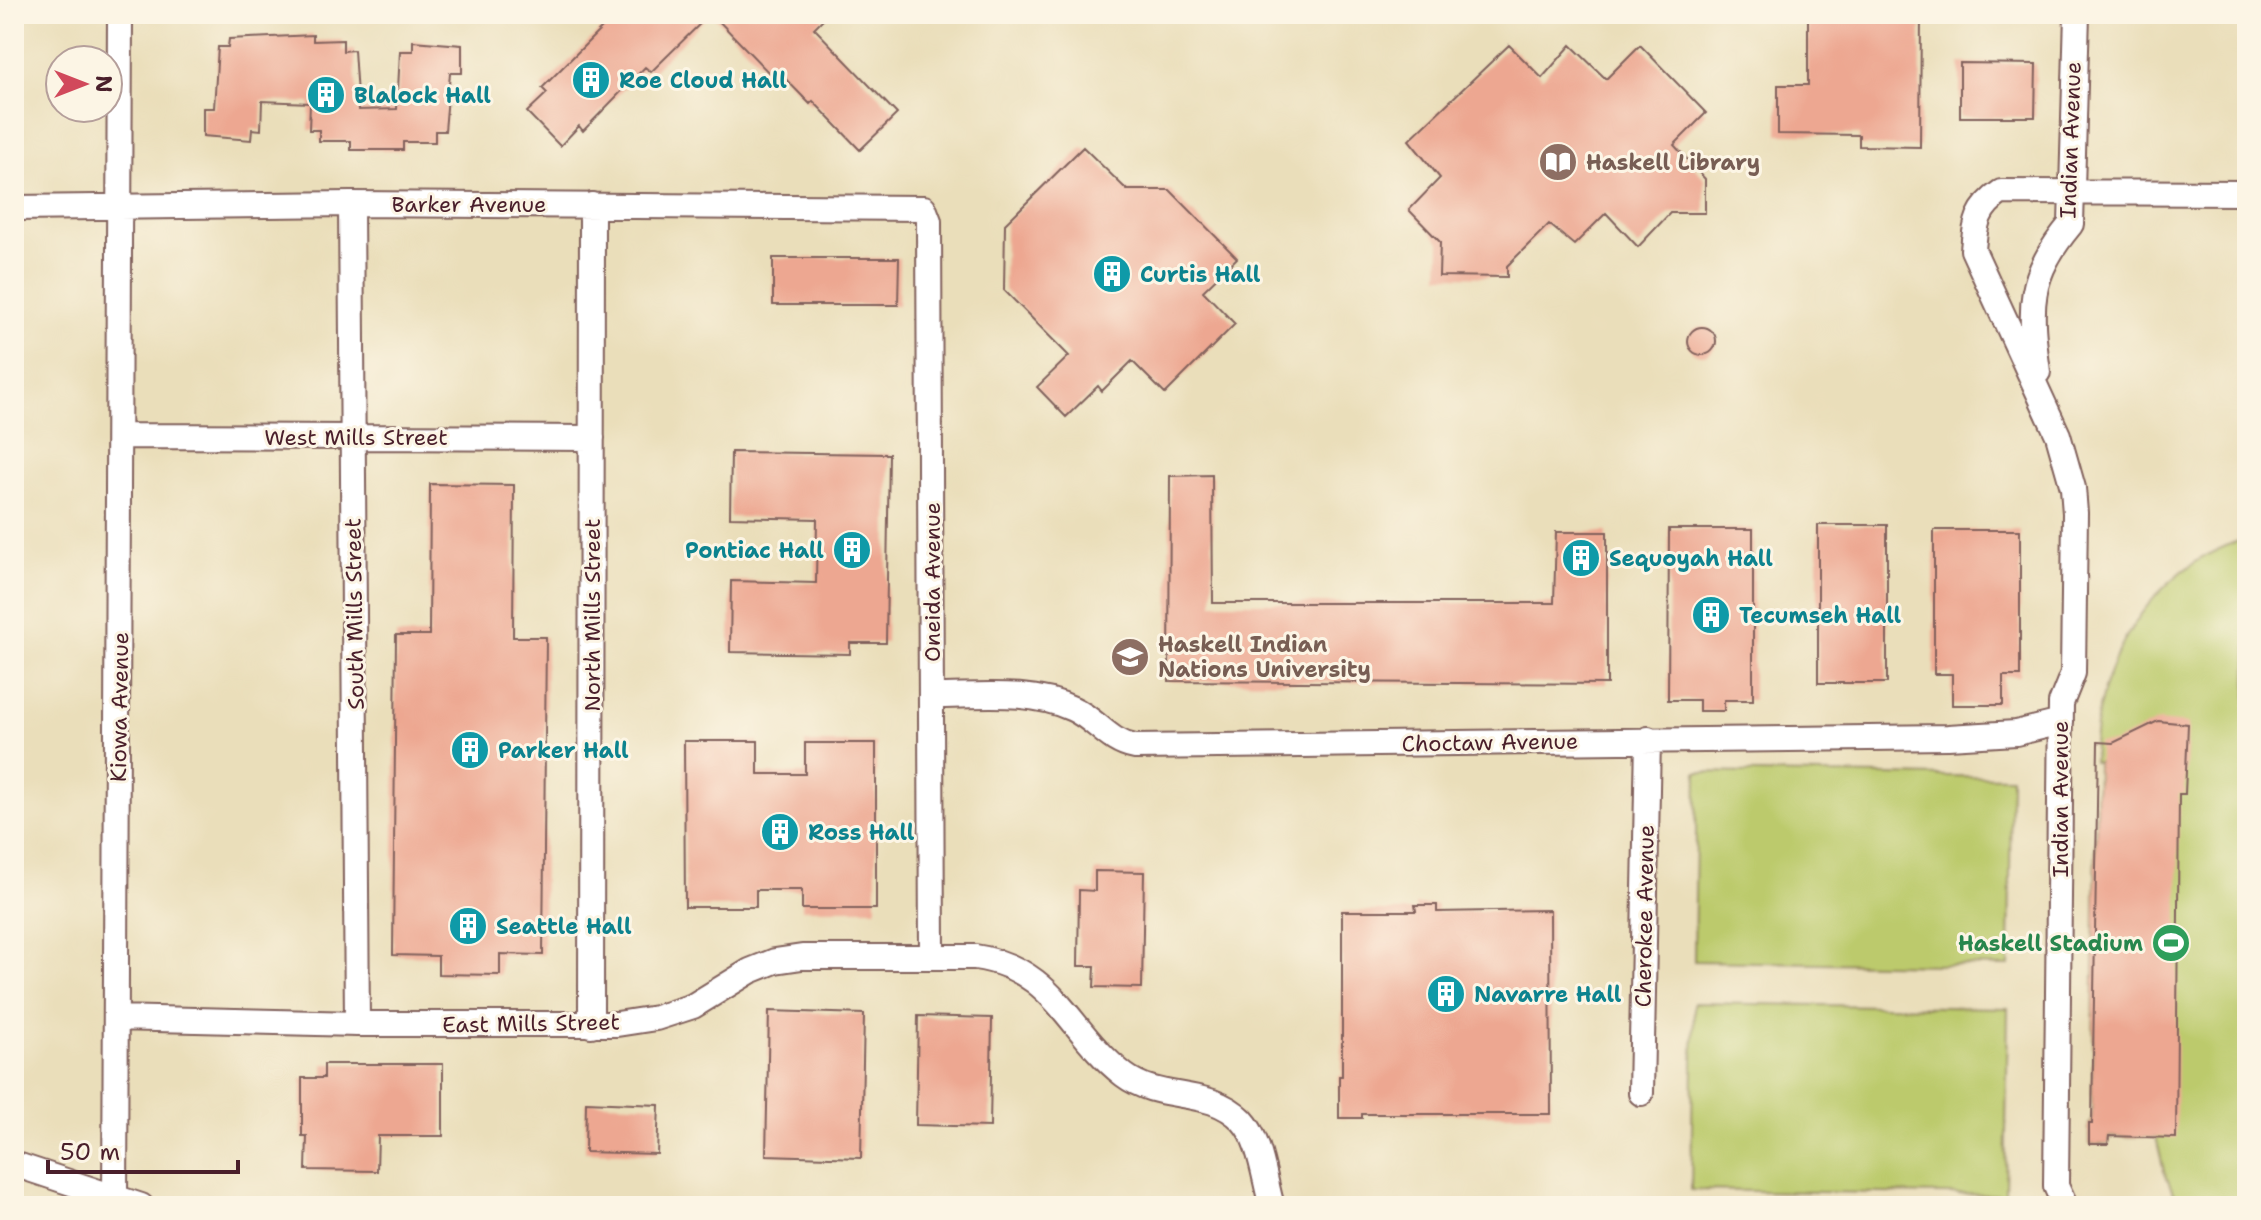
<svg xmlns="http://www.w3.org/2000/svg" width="2261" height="1220" font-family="'Shantell Sans',sans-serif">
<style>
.green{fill:#bcca6c;stroke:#83744c;stroke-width:2}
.building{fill:#eda791}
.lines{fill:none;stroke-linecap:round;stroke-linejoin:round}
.minor-casing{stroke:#82625d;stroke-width:28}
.minor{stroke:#fff;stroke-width:24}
.labels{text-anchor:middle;stroke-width:6;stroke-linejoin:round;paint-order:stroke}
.culture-label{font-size:22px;font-weight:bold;fill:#0d838f;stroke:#fcf5e5;text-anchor:start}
.street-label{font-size:22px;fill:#4a1f2b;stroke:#fcf5e5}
.education-label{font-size:22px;font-weight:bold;fill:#785e54;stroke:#fcf5e5;text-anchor:start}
.leisure-label{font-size:22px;font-weight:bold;fill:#27864d;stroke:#fcf5e5;text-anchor:end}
</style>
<rect width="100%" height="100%" fill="#fcf5e5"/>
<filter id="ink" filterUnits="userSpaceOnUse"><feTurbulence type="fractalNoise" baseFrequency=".0125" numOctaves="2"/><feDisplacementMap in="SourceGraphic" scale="16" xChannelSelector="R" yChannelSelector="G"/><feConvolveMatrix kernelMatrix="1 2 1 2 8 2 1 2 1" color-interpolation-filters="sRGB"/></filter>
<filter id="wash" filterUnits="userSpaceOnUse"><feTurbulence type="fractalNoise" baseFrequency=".006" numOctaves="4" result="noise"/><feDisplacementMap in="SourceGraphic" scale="32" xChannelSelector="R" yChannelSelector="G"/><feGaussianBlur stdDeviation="1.8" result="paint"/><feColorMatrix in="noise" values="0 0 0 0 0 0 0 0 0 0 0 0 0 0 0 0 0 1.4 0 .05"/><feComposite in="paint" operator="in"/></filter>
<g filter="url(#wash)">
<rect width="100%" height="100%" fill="#eadeba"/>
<path class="green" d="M2247 538V1206H2179L2164 1171 2156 1137 2109 1136 2108 1144H2089V1124L2092 1123 2097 762H2093C2095 662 2149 569 2247 538Z
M1697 772 2011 777 2009 966 1694 961Z
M1694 1003 2008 1008 2005 1195 1691 1190Z"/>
<g id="blocks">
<path class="building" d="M597 14H710L651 72 645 67 583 131 579 126 560 146 527 112 547 93 542 88 606 24Z
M712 14H828L814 28 897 114 860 150 813 101 810 104 776 69 770 74Z
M1808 14H1921L1920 147 1859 146V135L1778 134V85H1808Z
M313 35V41L343 40V51L354 50 358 110 397 109 400 51H413V41L462 45V73H450L445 131H435V142H403V150H351V141H319V130H309L310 103 262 101 261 130 252 129 251 140 203 136V108H214L218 47H228L229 39Z
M1509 45 1542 78 1571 45 1606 79 1640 45 1706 113 1674 145 1705 179V213H1670L1638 247 1606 213 1574 245 1549 224 1507 266V277L1439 276 1440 242 1409 210 1440 178 1409 140Z
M1960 63 2036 64 2035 117H1960Z
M1083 147 1127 190H1170L1237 258 1203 291 1235 324 1165 394 1132 361 1102 391 1098 386 1066 417 1037 387 1069 356 1004 290 1005 224Z
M773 258H899L898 305H773Z
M1688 341a14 14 0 1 1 28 0a14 14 0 1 1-28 0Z
M731 452 889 454 886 643H850V654L730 652 731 581 816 583 817 519 730 517Z
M1212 475 1213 603H1554L1556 532H1607V684L1169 681 1170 476Z
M430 484 514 485 513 637H546L543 955 500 954V975L438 974V956L393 955 396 635H429Z
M1818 525H1887V683H1818Z
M1669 529H1753V700H1724V711H1699V700H1668Z
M1934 530H2020V676H2003V705H1952V674H1934Z
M2158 721 2188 724 2185 794H2179L2176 1138 2109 1136 2108 1144H2089V1124H2092L2098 742 2113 743Z
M684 741H758V774H805V743H876V909H802V890H756V907H685Z
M1095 871 1144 872 1142 988 1094 987 1095 966H1078L1079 890 1095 891Z
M1415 905H1437V912L1550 910 1551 1114H1362V1118H1339V1076H1342V911H1416Z
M769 1011 864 1014 861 1158 766 1155Z
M918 1016 992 1018 990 1127 916 1125Z
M324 1064H443V1136H378L377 1171 306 1170 307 1136H302V1078H324Z
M586 1102 659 1105 657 1154 585 1152Z"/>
</g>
</g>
<g filter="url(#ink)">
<use href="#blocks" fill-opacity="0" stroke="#82625d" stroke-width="2"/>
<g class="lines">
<defs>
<path id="minor" d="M351 204 357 1024
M14 208 351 204 924 208 929 221 932 957
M2038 372C2029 306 2027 277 2071 224L2077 14
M120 436 592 438
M933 696C979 696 1031 689 1073 709 1097 720 1108 742 1135 747L1948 737 2016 733 2061 722
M116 1018 357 1024H617L656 1018 693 1006 750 971 775 961 802 957H975C1055 968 1067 1031 1124 1075 1161 1103 1208 1086 1242 1120 1261 1140 1264 1180 1272 1206
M591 1025 592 205
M1641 1093 1648 739
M14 1164 141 1206
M115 1206 120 14
M2065 1206 2056 1186 2061 703 2073 673 2075 513 2073 488 2058 435 1973 250C1975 222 1978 208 2001 192L2247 193"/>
</defs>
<use href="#minor" class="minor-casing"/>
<use href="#minor" class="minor"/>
</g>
</g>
<defs>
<symbol id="building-disc" viewBox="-11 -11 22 22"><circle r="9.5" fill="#0f9aa8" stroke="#fcf5e5"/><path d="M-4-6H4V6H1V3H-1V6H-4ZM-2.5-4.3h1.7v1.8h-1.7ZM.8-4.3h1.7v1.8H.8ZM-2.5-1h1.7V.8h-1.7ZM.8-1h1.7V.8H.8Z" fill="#fff"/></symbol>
<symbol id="library-disc" viewBox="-11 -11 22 22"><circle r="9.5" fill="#8d6e63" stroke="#fcf5e5"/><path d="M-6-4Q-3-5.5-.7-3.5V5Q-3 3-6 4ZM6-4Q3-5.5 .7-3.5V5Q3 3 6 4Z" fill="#fff"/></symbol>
<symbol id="university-disc" viewBox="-11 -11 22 22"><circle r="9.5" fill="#8d6e63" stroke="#fcf5e5"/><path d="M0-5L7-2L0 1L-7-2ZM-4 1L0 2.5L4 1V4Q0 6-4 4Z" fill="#fff"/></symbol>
<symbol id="stadium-disc" viewBox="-11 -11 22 22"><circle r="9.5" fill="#2e9e5b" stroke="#fcf5e5"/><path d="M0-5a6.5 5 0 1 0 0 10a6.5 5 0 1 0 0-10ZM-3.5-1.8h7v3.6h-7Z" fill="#fff"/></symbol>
</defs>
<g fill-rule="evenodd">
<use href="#building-disc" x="569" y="58" width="44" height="44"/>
<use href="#building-disc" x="304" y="73" width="44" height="44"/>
<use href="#library-disc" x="1536" y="140" width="44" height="44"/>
<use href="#building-disc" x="1090" y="252" width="44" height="44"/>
<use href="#building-disc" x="830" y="528" width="44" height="44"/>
<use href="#building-disc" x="1559" y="536" width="44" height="44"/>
<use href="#building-disc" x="1689" y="593" width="44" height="44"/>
<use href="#university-disc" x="1108" y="635" width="44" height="44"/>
<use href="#building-disc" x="448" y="728" width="44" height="44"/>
<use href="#building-disc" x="758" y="810" width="44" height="44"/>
<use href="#building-disc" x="446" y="904" width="44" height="44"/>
<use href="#stadium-disc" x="2149" y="921" width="44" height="44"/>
<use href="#building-disc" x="1424" y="972" width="44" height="44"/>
</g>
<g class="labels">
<g class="culture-label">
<text x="619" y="88">Roe Cloud Hall</text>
<text x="354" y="103">Blalock Hall</text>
<text x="1140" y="282">Curtis Hall</text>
<text x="824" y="558" text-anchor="end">Pontiac Hall</text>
<text x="1609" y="566">Sequoyah Hall</text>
<text x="1739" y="623">Tecumseh Hall</text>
<text x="498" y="758">Parker Hall</text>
<text x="808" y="840">Ross Hall</text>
<text x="496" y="934">Seattle Hall</text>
<text x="1474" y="1002">Navarre Hall</text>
</g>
<g class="street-label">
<text transform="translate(2070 140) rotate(-88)" y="8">Indian Avenue</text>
<text x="469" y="212">Barker Avenue</text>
<text x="356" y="445">West Mills Street</text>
<text transform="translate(932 582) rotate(-90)" y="8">Oneida Avenue</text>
<text transform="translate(354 614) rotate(-91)" y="8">South Mills Street</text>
<text transform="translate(592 615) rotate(-90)" y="8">North Mills Street</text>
<text transform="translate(119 707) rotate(-89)" y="8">Kiowa Avenue</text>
<text transform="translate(1490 742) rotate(-1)" y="8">Choctaw Avenue</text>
<text transform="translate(2060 799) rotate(-90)" y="8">Indian Avenue</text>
<text transform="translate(1644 916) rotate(-89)" y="8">Cherokee Avenue</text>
<text transform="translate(531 1023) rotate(-1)" y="8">East Mills Street</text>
</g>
<g class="education-label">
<text x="1586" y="170">Haskell Library</text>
<text x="1158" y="652">Haskell Indian<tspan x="1158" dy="25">Nations University</tspan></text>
</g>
<g class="leisure-label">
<text x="2143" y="951">Haskell Stadium</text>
</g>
</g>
<rect width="2261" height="1220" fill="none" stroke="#fcf5e5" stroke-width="48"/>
<g transform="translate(84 84) rotate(90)"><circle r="38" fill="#fcf5e5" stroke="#b59f9b" stroke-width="2"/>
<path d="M0-6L14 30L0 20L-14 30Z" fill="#d1495b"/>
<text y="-12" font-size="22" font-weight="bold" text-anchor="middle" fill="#4a1f2b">N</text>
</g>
<path d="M48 1160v12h190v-12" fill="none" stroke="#4a1f2b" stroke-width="4"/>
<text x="60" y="1160" font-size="24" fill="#4a1f2b" stroke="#fcf5e5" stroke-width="6" paint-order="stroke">50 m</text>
</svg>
